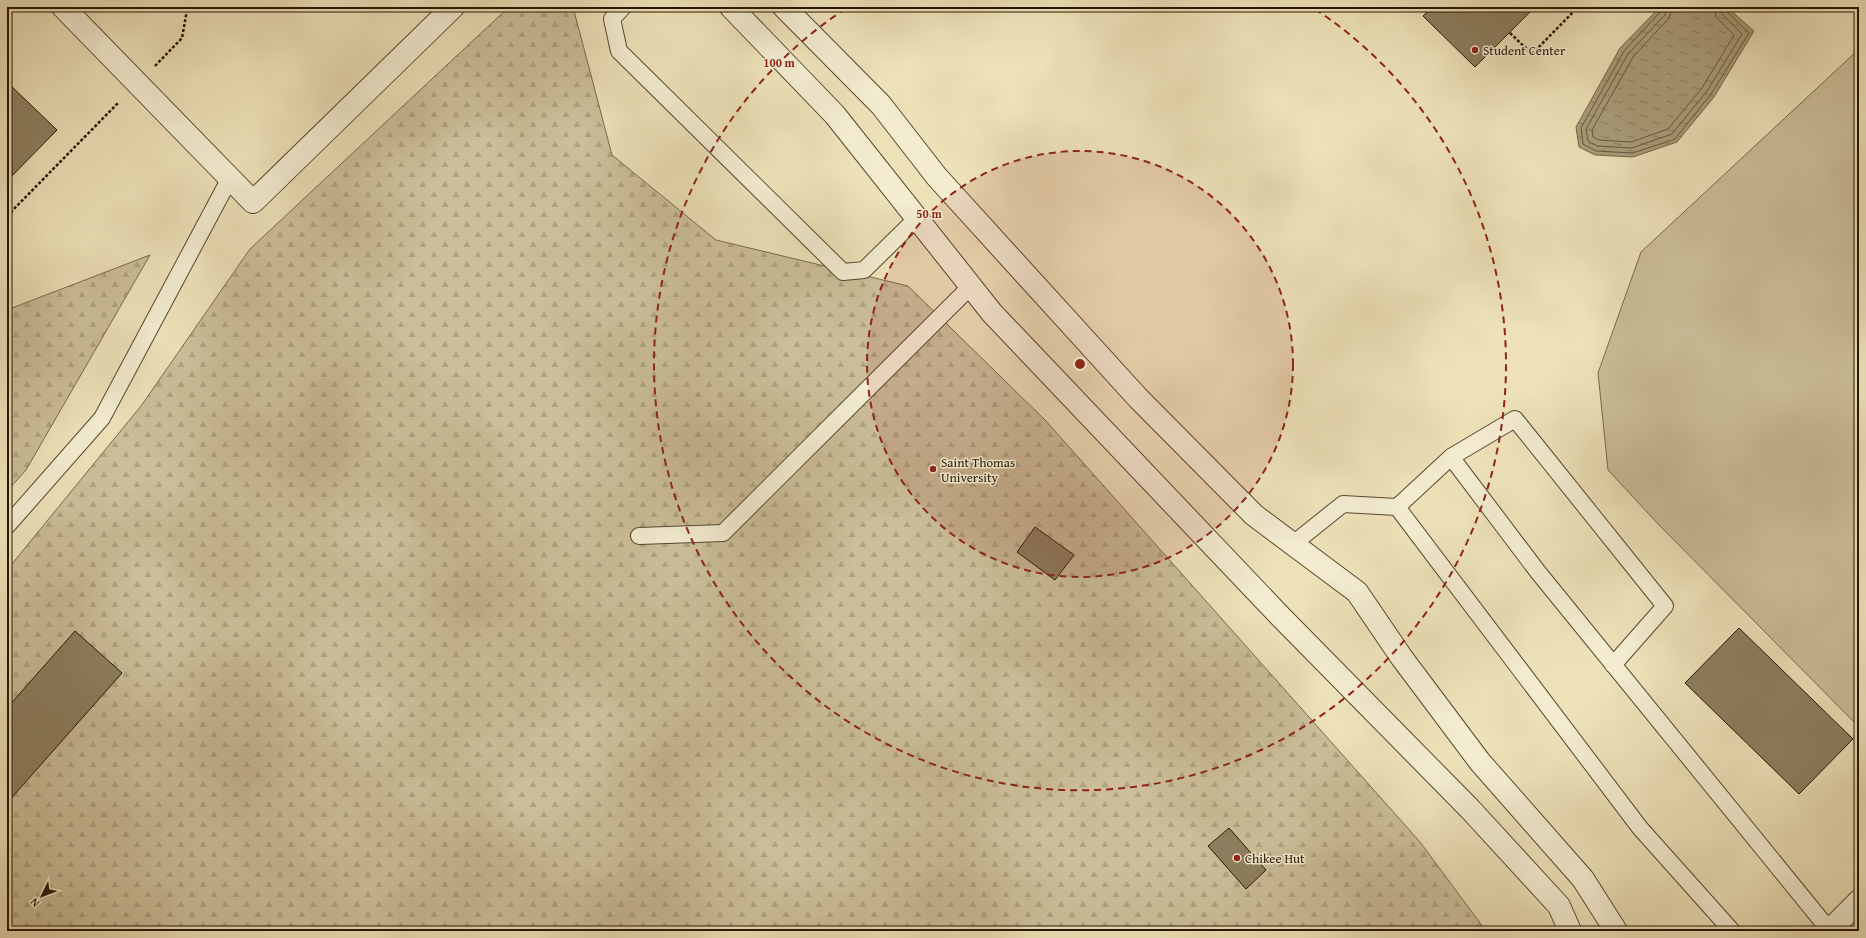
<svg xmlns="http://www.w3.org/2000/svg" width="1866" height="938" font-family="'Gentium Book Plus',serif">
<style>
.forest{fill:url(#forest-firs);stroke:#786a4c}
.pitch{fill:#cbbe99;stroke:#786a4c}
.water{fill:url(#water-ripples);stroke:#756649}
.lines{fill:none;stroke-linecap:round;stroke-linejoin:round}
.shore{stroke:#68583c;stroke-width:1}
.building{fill:#8d7f60;stroke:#261500}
.service-casing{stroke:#58482e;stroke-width:18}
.minor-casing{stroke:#58482e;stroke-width:24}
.path{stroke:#261500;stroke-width:2.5;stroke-dasharray:3 2;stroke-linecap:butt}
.service{stroke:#f3ecd1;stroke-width:16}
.minor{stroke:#f3ecd1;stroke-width:22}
.ring{fill:none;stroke:#8f2418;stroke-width:2;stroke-dasharray:7 5}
.poi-dot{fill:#8f2418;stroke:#f3ecd1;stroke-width:1.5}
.labels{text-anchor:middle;stroke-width:3;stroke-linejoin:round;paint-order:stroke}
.poi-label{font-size:13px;fill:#261500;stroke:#f3ecd1;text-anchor:start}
.centre{fill:#8f2418;stroke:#f3ecd1;stroke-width:2}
.ring-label{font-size:12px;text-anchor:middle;font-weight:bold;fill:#8f2418;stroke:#f3ecd1;stroke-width:3;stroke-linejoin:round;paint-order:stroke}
</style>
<defs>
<pattern id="forest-firs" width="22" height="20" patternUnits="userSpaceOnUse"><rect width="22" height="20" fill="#cbbe99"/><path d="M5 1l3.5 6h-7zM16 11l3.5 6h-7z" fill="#aea282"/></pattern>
<pattern id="water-ripples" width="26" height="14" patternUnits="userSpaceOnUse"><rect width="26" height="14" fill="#a99c79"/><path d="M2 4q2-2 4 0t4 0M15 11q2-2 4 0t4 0" fill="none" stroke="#897e61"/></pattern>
</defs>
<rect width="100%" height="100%" fill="#ede1b8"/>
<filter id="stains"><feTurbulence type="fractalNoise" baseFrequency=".005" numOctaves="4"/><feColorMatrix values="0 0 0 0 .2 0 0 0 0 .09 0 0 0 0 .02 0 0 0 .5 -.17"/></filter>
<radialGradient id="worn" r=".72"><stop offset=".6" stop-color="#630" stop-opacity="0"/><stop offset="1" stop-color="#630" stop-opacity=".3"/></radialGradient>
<path class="forest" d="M509 7H573L612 155 716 240 908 286 1046 421 1420 842 1486 931H7V570L141 406 250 249Z
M150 255 26 470 7 491V304L12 308Z"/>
<path class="pitch" d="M1859 49V727L1661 527 1608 470 1598 373 1641 252Z"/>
<path class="water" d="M1660 7H1727L1754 31 1714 97 1677 142 1633 157 1595 155 1579 147 1576 127 1620 48Z"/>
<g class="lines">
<path class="shore" d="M1662 7 1661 11 1624 51 1581 128 1583 144 1596 151 1633 153 1675 139 1711 94 1749 33 1726 11 1725 7
M1667 7 1665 15 1628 54 1586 129 1588 141 1597 146 1632 148 1672 134 1707 91 1742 34 1722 14 1720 7
M1673 7 1669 18 1633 57 1592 130 1593 137 1599 140 1631 142 1668 129 1702 88 1734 35 1716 17 1714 7"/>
</g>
<path class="building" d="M1432 7H1535L1475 67 1423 16Z
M7 82 57 130 7 181Z
M1035 527 1074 555 1055 580 1017 552Z
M1739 628 1853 739 1799 794 1685 683Z
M75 631 122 673 7 803V708Z
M1229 828 1266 870 1246 889 1208 846Z"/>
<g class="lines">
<defs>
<path id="service" d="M623 7 612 19 619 51 843 272 864 270 917 218
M1451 457 1515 419 1665 606 1613 665
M1397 507 1451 457 1538 572 1830 931
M7 526 102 418 230 178
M639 536 723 533 971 286
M1293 544 1343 504 1397 507 1640 828 1732 931"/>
<path id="minor" d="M63 7 253 202 453 7
M731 7 835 115 992 313 1280 616 1470 809 1559 906 1570 931
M784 7 881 105 937 177 1138 398 1254 515 1357 592 1402 658 1480 762 1583 879 1616 931
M1829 931 1859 901"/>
</defs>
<use href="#service" class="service-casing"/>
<use href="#minor" class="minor-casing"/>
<path class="path" d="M1510 33 1532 54 1578 7
M155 66 182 38 187 10 190 7
M7 216 119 102"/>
<use href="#service" class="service"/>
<use href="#minor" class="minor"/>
</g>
<circle cx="1080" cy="364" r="213" fill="#8f2418" fill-opacity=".12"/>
<g class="ring">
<circle cx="1080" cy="364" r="213"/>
<path d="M1315 9A426 426 0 1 1 845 9"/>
</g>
<g class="poi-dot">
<circle cx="1475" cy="50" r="4"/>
<circle cx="933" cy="469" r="4"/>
<circle cx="1237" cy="858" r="4"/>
</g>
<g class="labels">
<g class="poi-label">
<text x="1483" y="55">Student Center</text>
<text x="941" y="467">Saint Thomas<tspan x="941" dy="15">University</tspan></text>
<text x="1245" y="863">Chikee Hut</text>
</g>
</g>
<circle cx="1080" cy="364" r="6" class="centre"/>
<g class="ring-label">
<text x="779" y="67">100 m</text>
<text x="929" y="218">50 m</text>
</g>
<rect width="1866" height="938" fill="none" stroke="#ede1b8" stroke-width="24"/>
<rect x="8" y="8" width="1850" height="922" fill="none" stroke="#261500" stroke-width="2"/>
<rect x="12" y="12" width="1842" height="914" fill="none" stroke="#261500"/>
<g transform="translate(42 896) rotate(227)" stroke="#f3ecd1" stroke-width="3" paint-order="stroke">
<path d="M0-3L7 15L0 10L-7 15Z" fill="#261500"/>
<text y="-6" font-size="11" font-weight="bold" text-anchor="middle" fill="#261500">N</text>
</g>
<rect width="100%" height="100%" filter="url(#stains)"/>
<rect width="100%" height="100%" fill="url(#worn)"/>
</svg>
